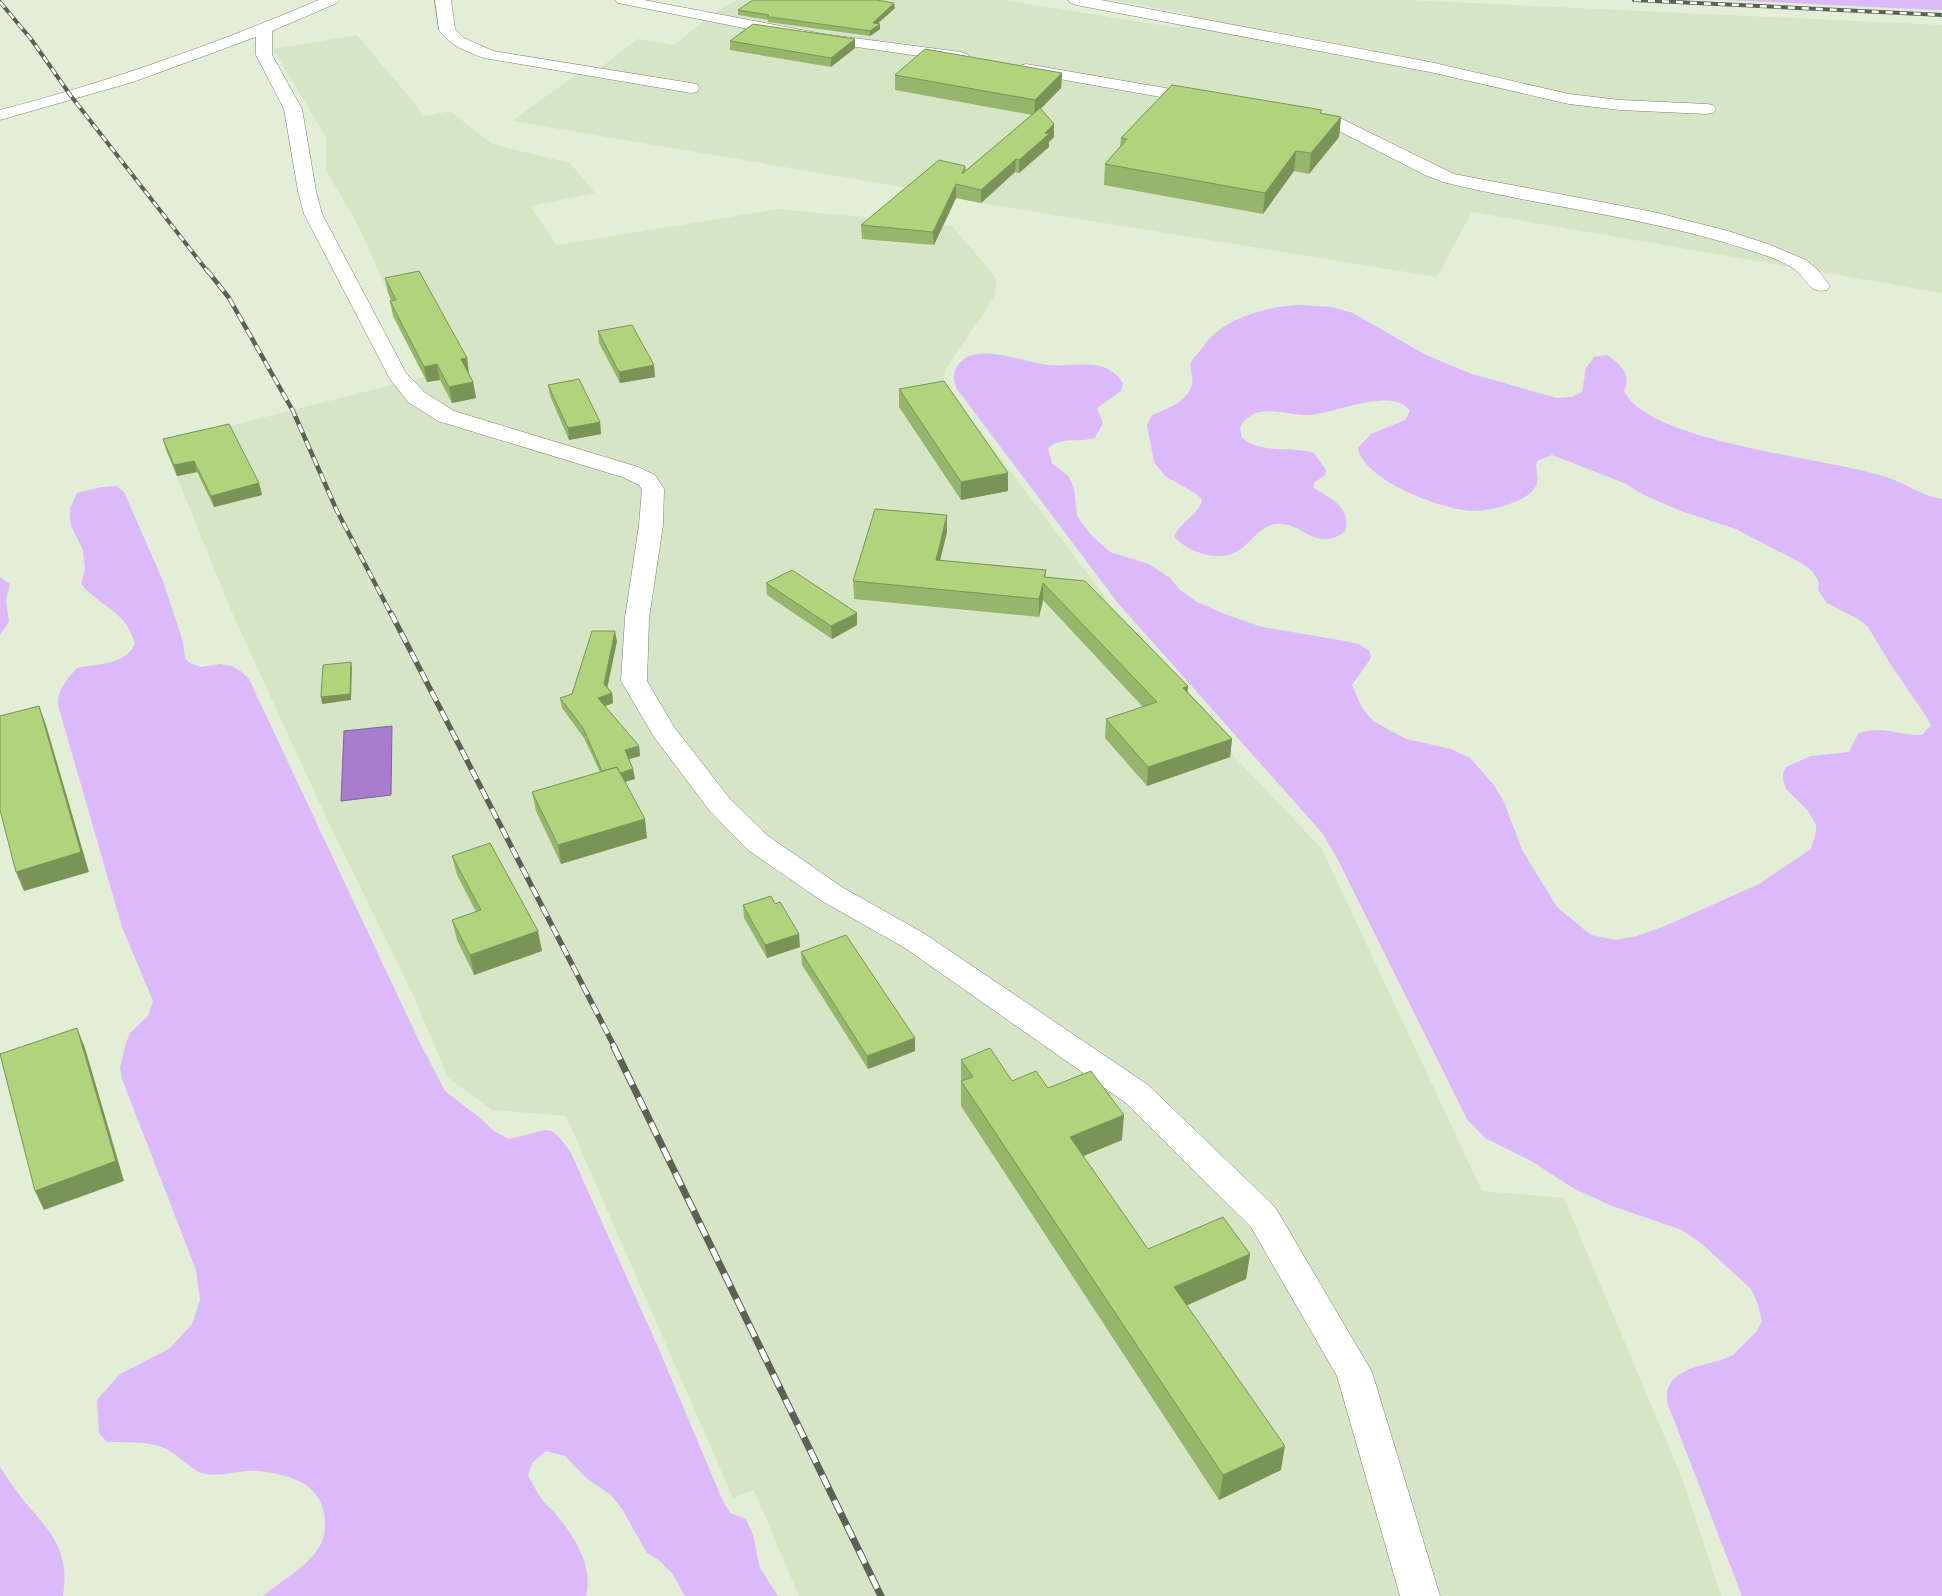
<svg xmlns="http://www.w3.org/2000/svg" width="1942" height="1596" font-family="Barlow,sans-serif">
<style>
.built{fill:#d7e5c7}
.green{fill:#dbb9fa}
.water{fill:#a77dcb;stroke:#7e6296}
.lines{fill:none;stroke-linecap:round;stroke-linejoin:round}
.minor-casing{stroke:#78826d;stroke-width:1}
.minor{fill:#fff;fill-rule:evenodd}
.rail-far3-casing{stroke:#5b6255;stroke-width:4}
.rail-far2-casing{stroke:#5b6255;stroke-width:4.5}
.rail-far1-casing{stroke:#5b6255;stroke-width:5.5}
.rail-casing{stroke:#5b6255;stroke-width:7}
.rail-far3{stroke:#fff;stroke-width:2.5;stroke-dasharray:7;stroke-linecap:butt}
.rail-far2{stroke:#fff;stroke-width:3;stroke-dasharray:9;stroke-linecap:butt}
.rail-far1{stroke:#fff;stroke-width:4;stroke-dasharray:11;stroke-linecap:butt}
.rail{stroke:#fff;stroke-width:5;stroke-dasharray:14;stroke-linecap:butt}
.wall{fill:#96b66b}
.shaded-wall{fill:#7a9457}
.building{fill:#afd47c;stroke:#7a9457}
</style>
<rect width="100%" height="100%" fill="#e3eed7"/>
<path class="built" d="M737 0H1003L1179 28 1191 15 1114 0H1407L1942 25V293L1472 212 1437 277 981 203 920 190 512 121 577 74 589 77 637 39 674 45 711 15Z
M357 35 425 116 450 111 492 144 570 163 595 193 530 206 557 245 779 209 952 226 997 279 994 298 945 370 944 380 951 392 1109 602 1085 599 1322 849 1482 1191 1564 1198 1682 1478 1721 1596H799L754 1490 733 1498 566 1116 492 1110 448 1078 414 997 325 815 233 615 166 450 209 440V431L424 377 393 316 398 315 359 227 326 170V137L273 49Z"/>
<path class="green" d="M1728 0H1942V10H1936Z
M1301 305 1332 307 1353 313 1424 354 1469 373 1557 398 1571 397 1582 392 1586 368 1594 357 1607 355C1621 364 1632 375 1624 391 1648 443 1830 458 1886 477 1905 483 1922 496 1942 499V1596H1742L1667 1402V1391L1672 1380 1680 1374 1689 1369 1724 1359 1733 1355 1757 1331 1762 1321 1757 1302 1751 1289 1702 1244 1682 1230 1612 1206 1573 1188 1533 1162 1485 1138 1467 1119 1338 860 1323 834 1117 602 957 389C953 380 952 374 958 365 976 340 1023 363 1049 365 1067 367 1088 361 1106 368 1113 371 1118 376 1123 383L1121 391 1097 408 1103 423 1095 438C1078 443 1062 436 1048 448L1052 463 1069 477 1074 488 1077 516 1091 535 1110 552 1149 564 1170 578 1180 590 1197 602 1225 614 1262 627 1345 641 1358 644 1369 650 1371 658 1352 685 1362 708 1373 721 1406 739 1451 749 1470 758 1494 785 1504 802 1522 850 1557 907 1591 935 1616 940 1637 936 1665 926 1759 884 1811 849 1816 832V825L1808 811 1786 789 1783 780V773L1786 767 1811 756 1849 752 1858 734C1880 724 1899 736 1922 735L1931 725 1926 716 1891 665 1868 627 1858 619 1827 603 1818 590 1819 582 1813 572 1803 564 1736 529 1681 511 1644 495 1624 483 1552 455 1537 461C1534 471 1542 479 1534 489 1524 503 1487 512 1470 511 1440 508 1364 481 1358 448L1371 434 1405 420 1410 411C1394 385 1331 415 1307 415 1290 415 1273 408 1256 413 1249 416 1242 421 1240 428L1242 438C1264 455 1288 445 1314 453L1326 470 1325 475 1314 483V488C1332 499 1352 508 1345 532 1314 553 1303 521 1276 524 1260 526 1251 543 1238 551 1218 563 1189 552 1174 537 1180 521 1200 515 1202 499L1195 493 1165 476 1154 462 1147 425 1151 416C1165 409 1188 402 1192 385 1194 378 1189 369 1191 362 1194 356 1200 352 1203 347 1220 319 1270 305 1301 305Z
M116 486 124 492 163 581 183 642 185 658 190 663 201 667 220 664 232 666 242 672 249 679 419 1041 445 1091 480 1118 494 1131 509 1139 545 1130 552 1131 559 1137 570 1151 658 1347 722 1499 730 1513 746 1519 753 1535 760 1568 778 1596H685L672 1573 660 1561 647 1553 622 1509 611 1495 586 1478 565 1456 546 1451 533 1462 528 1475C532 1482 536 1491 541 1498 545 1504 550 1508 554 1512 573 1534 594 1566 586 1596H263C281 1581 304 1569 318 1549 331 1530 326 1498 306 1485 294 1477 273 1472 258 1471 241 1469 223 1477 205 1474 193 1471 181 1458 170 1451 151 1440 128 1443 107 1442L99 1433 97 1400 120 1374 169 1349 192 1324 200 1300 196 1270 122 1079 120 1067 126 1043 130 1033 148 1016 153 1001 122 927 58 705C57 690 67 679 77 668 97 663 125 666 135 644 125 609 102 609 81 584L85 569 83 550 71 526 70 517V509L77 493 101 487Z
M0 577 10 584 6 600 9 622 0 635Z
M0 1467C8 1479 16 1491 25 1502 52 1534 70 1551 63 1596H0Z"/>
<path class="water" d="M392 726 391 795 341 801 344 731Z"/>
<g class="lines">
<defs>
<path id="minor" d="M319 0H340L337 3 272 31V55L302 109 316 191 322 214 406 373 424 392 454 411 638 467 655 475 664 489 663 525 649 618 647 681 674 727 730 799 768 836 842 887 925 934 1148 1085 1275 1207 1372 1372 1440 1596H1400L1337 1376 1251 1227 1126 1103 905 948 822 901 748 850 710 811 654 737 621 681 625 618 639 525 642 489 639 485 622 477 438 421 408 402 390 379 304 214 298 191 284 109 256 55V37L133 82 0 120V110C109 82 215 44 319 0Z
M435 0H451L455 29 464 38 493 51 691 83 697 84 699 88 697 92 691 93 484 58C467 52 450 46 439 30Z
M615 0H644L823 34 961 52 967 54 969 57 967 60 961 62 794 38 618 3Z
M1068 0H1101L1430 62 1569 94 1620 100 1707 104 1713 105 1716 109 1713 113 1707 114 1620 110 1569 104 1430 72 1076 5 1071 3Z
M1026 64 1200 94 1206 95 1208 99 1206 103 1200 104 1020 72 1018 69 1020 66Z
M1304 111 1340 118 1454 174 1654 212 1728 231 1768 244 1806 260 1818 270 1830 286 1827 290C1811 294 1808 282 1798 272 1784 260 1763 255 1746 249 1647 217 1543 207 1443 182L1425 175 1329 126 1298 120 1295 116 1298 112Z"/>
</defs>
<use href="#minor" class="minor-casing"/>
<use href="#minor" class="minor"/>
<defs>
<path id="rail-far3" d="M1634 0 1942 15
M0 2 31 39 71 96 208 272"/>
<path id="rail-far2" d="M207 270 229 298 293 411 337 511 391 614"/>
<path id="rail-far1" d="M391 613 615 1048"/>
<path id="rail" d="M614 1047 881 1596"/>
</defs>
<use href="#rail-far3" class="rail-far3-casing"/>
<use href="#rail-far2" class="rail-far2-casing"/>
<use href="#rail-far1" class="rail-far1-casing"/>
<use href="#rail" class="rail-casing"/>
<use href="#rail-far3" class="rail-far3"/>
<use href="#rail-far2" class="rail-far2"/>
<use href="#rail-far1" class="rail-far1"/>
<use href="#rail" class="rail"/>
</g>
<path class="wall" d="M895 8 878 23 880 29 870 36 768 22V20L738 15V10Z
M730 41 855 48 831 67 730 50Z
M1062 73 1061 88 1041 109 1054 137 1049 142V147L1019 173 1015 172 981 203 956 198 934 245 862 239 861 225 965 166 966 170 1032 115 895 90V75Z
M1321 113 1341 117 1339 137 1309 174 1294 171 1263 214 1104 185 1105 164 1120 147 1121 138Z
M385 278 467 358 469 374 473 382 476 398 452 403 440 380 427 382 393 316 390 301 391 300 388 293Z
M598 331 655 377 620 383 599 343Z
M548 385 600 422 601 434 569 440 550 396Z
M899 389 1008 491 961 500 899 407Z
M163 439 259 483 262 495 214 507 197 472 177 476 166 450Z
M947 515V532L940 560 1046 570V577L1188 692 1232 739 1230 757 1147 786 1105 738 1106 719 1143 707 1043 600 1039 617 854 599 853 581Z
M766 583 857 613V625L832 639 767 595Z
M617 641 607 687 612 693 613 703 605 706 639 746 640 756 629 759 633 769 635 779 625 782 647 838 561 864 536 811 532 792 600 772 584 738 562 708 560 698 572 694Z
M452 856 542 951 474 975 457 940 452 920 476 912 457 875Z
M775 904 800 947 767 958 744 918 743 905Z
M801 952 915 1051 868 1069 802 965Z
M961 1060 1012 1081 1048 1088 1122 1140 1083 1156 1148 1249 1250 1254 1246 1279 1187 1305 1281 1470 1219 1500 961 1106Z"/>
<path class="shaded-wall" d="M894 3 895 8 873 28V23Z
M880 24V29L870 36V31Z
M855 39V48L831 67V58Z
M1062 73 1061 88 1034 115 1035 100Z
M1341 117 1339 137 1309 174 1311 153Z
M1054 124V137L1049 142V147L1019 173V160L1045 133Z
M1296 151 1294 171 1263 214 1265 193Z
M1016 159 1015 172 981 203V190Z
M956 184V198L934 245 933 232Z
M467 358 469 374 463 375 461 359Z
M437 364 440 380 427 382 424 367Z
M654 365 655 377 620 383 619 372Z
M473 382 476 398 452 403 449 387Z
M600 422 601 434 569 440 568 428Z
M194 461 197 472 177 476 174 465Z
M1008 473V491L961 500V482Z
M259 483 262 495 214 507 211 496Z
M947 515V532L936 577V560Z
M1043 583V600L1039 617V599Z
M857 613V625L832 639 831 626Z
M615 631 617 641 606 694 604 684Z
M351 662 352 668 351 700 322 704 321 697Z
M1188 686 1187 704 1183 688Z
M612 693 613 703 600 708 598 698Z
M39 706 46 725 89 872 24 891 16 872Z
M1232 739 1230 757 1147 786 1148 767Z
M639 746 640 756 626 760 625 750Z
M633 769 635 779 606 787 605 777Z
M645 819 647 838 561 864 558 845Z
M538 931 542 951 474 975 470 955Z
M799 934 800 947 767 958 765 945Z
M77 1028 85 1048 124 1181 44 1210 35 1191Z
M915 1038V1051L868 1069 867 1056Z
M1124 1115 1122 1140 1069 1162 1070 1137Z
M1250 1254 1246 1279 1172 1312 1174 1287Z
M1285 1446 1281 1470 1219 1500 1223 1475Z"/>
<path class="building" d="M753 0H877L894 3 873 23 880 24 870 31 770 17H767L769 15 738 10Z
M753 24 855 39 831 58 730 41Z
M925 49 1062 73 1035 100 895 75Z
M1172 85 1322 110 1320 113 1341 117 1311 153 1296 151 1265 193 1105 164 1127 139 1121 138Z
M1040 108 1054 124 1045 133 1049 134 1019 160 1016 159 981 190 956 184 933 232 861 225 939 160 965 166 962 174Z
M419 271 467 358 461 359 473 382 449 387 437 364 424 367 390 301 396 300 385 278Z
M632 325 654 365 619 372 598 331Z
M579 379 600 422 568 428 548 385Z
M944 381 1008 473 961 482 899 389Z
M229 424 259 483 211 496 194 461 174 465 163 439Z
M875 509 947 515 936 560 1046 570 1044 577 1085 581 1188 686 1183 688 1232 739 1148 767 1106 719 1157 702 1043 583 1039 599 853 581Z
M792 570 857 613 831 626 766 583Z
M592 631H615L604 684 612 693 598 698 639 746 625 750 633 769 620 773 617 767 602 771 583 728 560 698 572 694Z
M351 662 350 694 321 697 323 665Z
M39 706 81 852 16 872 0 810V716Z
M617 767 645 819 558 845 532 792Z
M490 843 538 931 470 955 452 920 481 910 452 856Z
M771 896 775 904 780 902 799 934 765 945 743 905Z
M846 935 915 1038 867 1056 801 952Z
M77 1028 116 1161 35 1191 0 1054Z
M990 1048 1012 1081 1036 1071 1048 1088 1091 1071 1124 1115 1070 1137 1148 1249 1223 1217 1250 1254 1174 1287 1285 1446 1223 1475 961 1081 973 1077 961 1060Z"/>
</svg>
